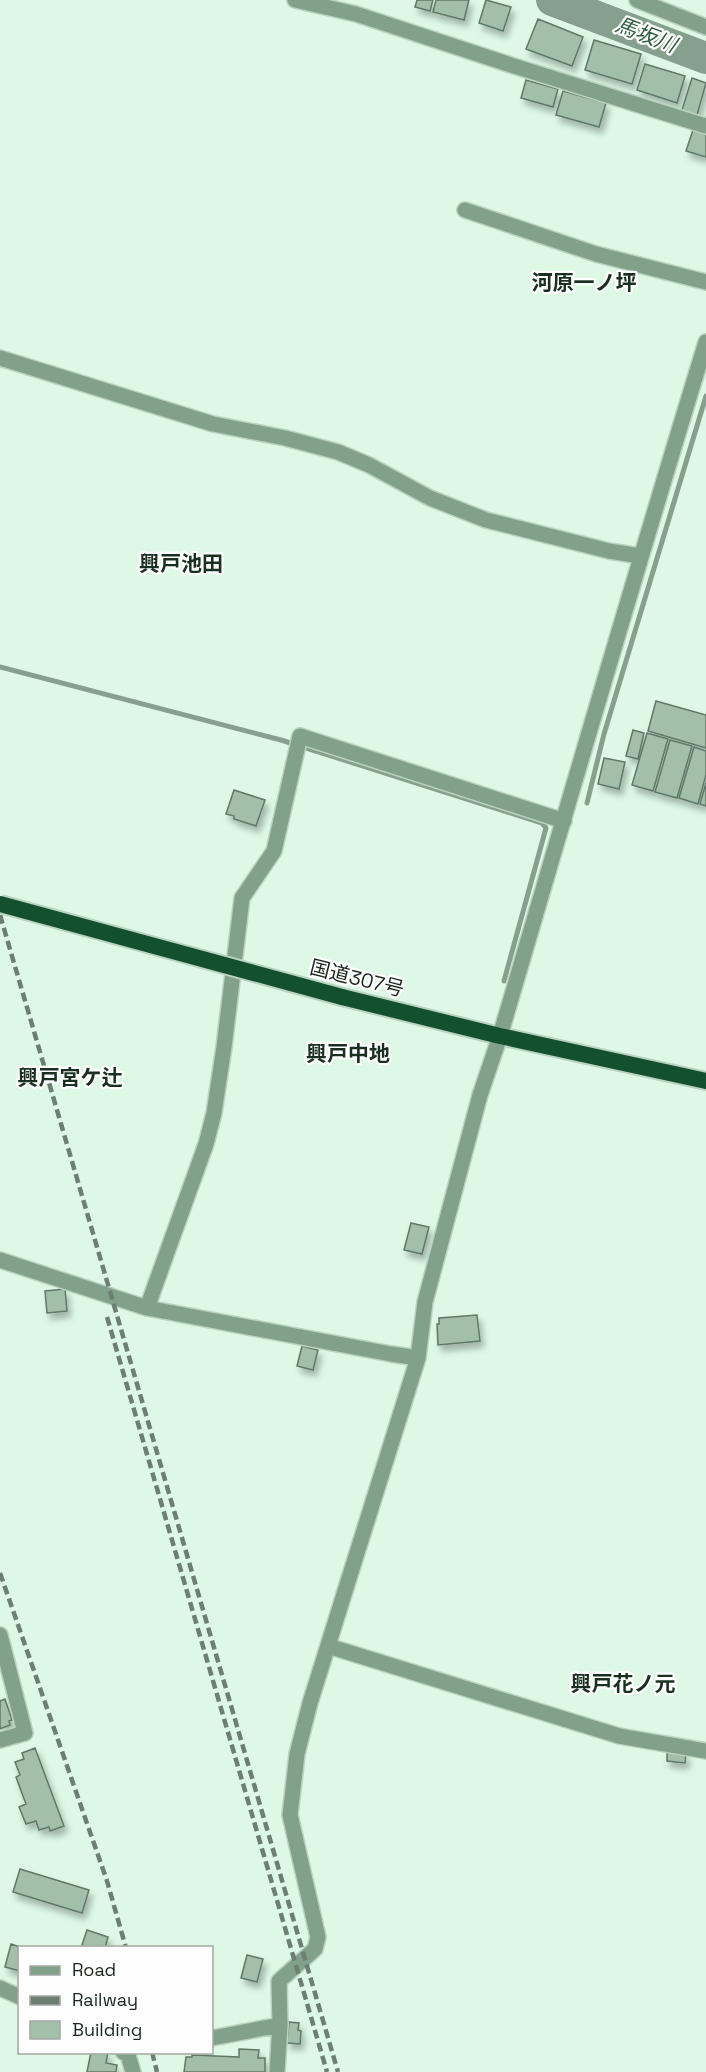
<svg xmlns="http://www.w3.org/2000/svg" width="706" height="2072" font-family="'Space Grotesk','Noto Sans JP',sans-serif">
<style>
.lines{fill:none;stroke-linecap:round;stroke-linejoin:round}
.stream{stroke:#85a18e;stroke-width:5}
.river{stroke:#85a18e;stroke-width:32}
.building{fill:#a2bfaa;stroke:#5f7867;stroke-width:1.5;filter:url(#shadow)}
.minor-casing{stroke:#bad3c1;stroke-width:18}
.tertiary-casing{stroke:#bad3c1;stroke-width:18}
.trunk-casing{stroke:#bad3c1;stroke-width:20}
.minor{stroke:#82a18b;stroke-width:15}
.tertiary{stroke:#82a18b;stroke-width:15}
.trunk{stroke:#12502e;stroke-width:16}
.rail{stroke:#6d7f72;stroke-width:4.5;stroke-dasharray:9 4.5;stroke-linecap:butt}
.trunk-bridge-casing{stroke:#bad3c1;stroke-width:20;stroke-linecap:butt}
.trunk-bridge{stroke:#12502e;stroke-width:16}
.labels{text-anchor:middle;stroke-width:4.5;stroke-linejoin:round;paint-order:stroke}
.street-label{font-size:20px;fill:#1b251e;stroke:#fefefe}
.water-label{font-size:21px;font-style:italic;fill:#306042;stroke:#fefefe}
.neighbourhood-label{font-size:21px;font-weight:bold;fill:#193021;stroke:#fefefe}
</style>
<defs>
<filter id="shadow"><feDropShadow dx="3.5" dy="6" stdDeviation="3" flood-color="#0004"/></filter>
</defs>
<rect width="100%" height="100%" fill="#ddf9e5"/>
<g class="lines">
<path class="stream" d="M0 667 281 740 542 823 546 828 504 981
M587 803 604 734 706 396"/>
<path class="river" d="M552 0 706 58"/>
</g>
<path class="building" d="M417 0H433L430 11 415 7Z
M436 0H469L464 20 433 12Z
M486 0 511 7 503 31 479 23Z
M538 19 583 37 572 66 526 49Z
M594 40 641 54 632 84 585 70Z
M645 64 685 76 677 103 637 90Z
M692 78 706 83 697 115 682 110Z
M526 80 558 89 553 107 521 98Z
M563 91 606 103 599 127 556 115Z
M694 127 706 131V157L686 151Z
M656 701 706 715V748L648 731Z
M633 730 644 733 638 759 626 756Z
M647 733 668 739 653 791 632 785Z
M670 740 692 746 677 798 655 792Z
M694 747 706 751V775L698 804 679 798Z
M604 758 625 762 619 789 598 784Z
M706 783V806L700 804Z
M234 790 265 800 256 826 234 819V816L226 814Z
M411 1223 429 1227 422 1254 404 1250Z
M65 1289 67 1311 47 1313 45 1291Z
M477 1315 480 1341 438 1345 437 1324H439V1318Z
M302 1346 318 1350 313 1370 297 1366Z
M5 1699 12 1720 9 1721 10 1725 0 1729V1701Z
M35 1748 64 1826 50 1831 49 1827 39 1830 36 1821 26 1824 19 1807 26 1804 16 1777 20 1775 15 1762 24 1759 22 1753Z
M667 1752 686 1754 685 1763 667 1761Z
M20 1869 89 1890 82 1913 13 1892Z
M87 1930 108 1937 105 1948H81Z
M11 1944 23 1948H20V1971L5 1967Z
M247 1955 263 1959 257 1982 241 1978Z
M289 2022 299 2023 298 2030 301 2031 300 2044 287 2043Z
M239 2049 259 2050 258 2058H265V2072H184L186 2057H192V2055L239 2057Z
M91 2052H108L106 2063 117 2065 116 2072H87Z"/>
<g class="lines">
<defs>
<path id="minor" d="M295 0 356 14 514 66 706 126
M637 0 706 27
M465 210 596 254 706 282
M0 358 213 424 285 438 338 452 369 465 430 498 486 520 609 551 640 556
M0 1260 147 1308 391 1354 418 1358
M147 1308 206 1144 214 1113 224 1047 242 898 274 851 300 736 564 821
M0 1635 25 1733 0 1740
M328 1646 619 1736 706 1751
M0 1988 20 1997
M212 2038 280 2025
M123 2052 128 2055 133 2072
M277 2072 280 2025 279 1981 315 1949 318 1937 290 1815 297 1754 310 1703 418 1358 425 1302 480 1095 500 1036"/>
<path id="tertiary" d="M500 1036C568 805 635 573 706 342"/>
<path id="trunk" d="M342 997 500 1036 706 1081"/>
</defs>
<use href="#minor" class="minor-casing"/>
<use href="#tertiary" class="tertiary-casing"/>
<use href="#trunk" class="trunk-casing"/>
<use href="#minor" class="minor"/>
<use href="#tertiary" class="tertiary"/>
<use href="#trunk" class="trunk"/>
<path class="rail" d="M0 915 338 2072
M107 1317 327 2072
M0 1573 107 1881 126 1948
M152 2052 157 2072"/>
<defs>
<path id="trunk-bridge" d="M0 904 342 997"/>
</defs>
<use href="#trunk-bridge" class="trunk-bridge-casing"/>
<use href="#trunk-bridge" class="trunk-bridge"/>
</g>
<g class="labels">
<g class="street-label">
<text transform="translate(357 978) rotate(14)" y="7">国道307号</text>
</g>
<g class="water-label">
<text transform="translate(646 35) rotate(21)" y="7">馬坂川</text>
</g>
<g class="neighbourhood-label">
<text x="584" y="290">河原一ノ坪</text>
<text x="181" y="571">興戸池田</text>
<text x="348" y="1061">興戸中地</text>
<text x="70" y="1085">興戸宮ケ辻</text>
<text x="623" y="1691">興戸花ノ元</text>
</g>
</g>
<rect x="18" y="1946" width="195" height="108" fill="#fefefe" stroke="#a3a7a4" stroke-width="1.5"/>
<rect x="30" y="1966" width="30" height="9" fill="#82a18b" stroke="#a3a7a4" stroke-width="1.5"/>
<text x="72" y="1976" font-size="18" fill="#1b251e">Road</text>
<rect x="30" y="1996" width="30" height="9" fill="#6d7f72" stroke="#a3a7a4" stroke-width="1.5"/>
<text x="72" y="2006" font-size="18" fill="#1b251e">Railway</text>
<rect x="30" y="2021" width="30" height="18" fill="#a2bfaa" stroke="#a3a7a4" stroke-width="1.5"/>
<text x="72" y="2036" font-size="18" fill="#1b251e">Building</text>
</svg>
